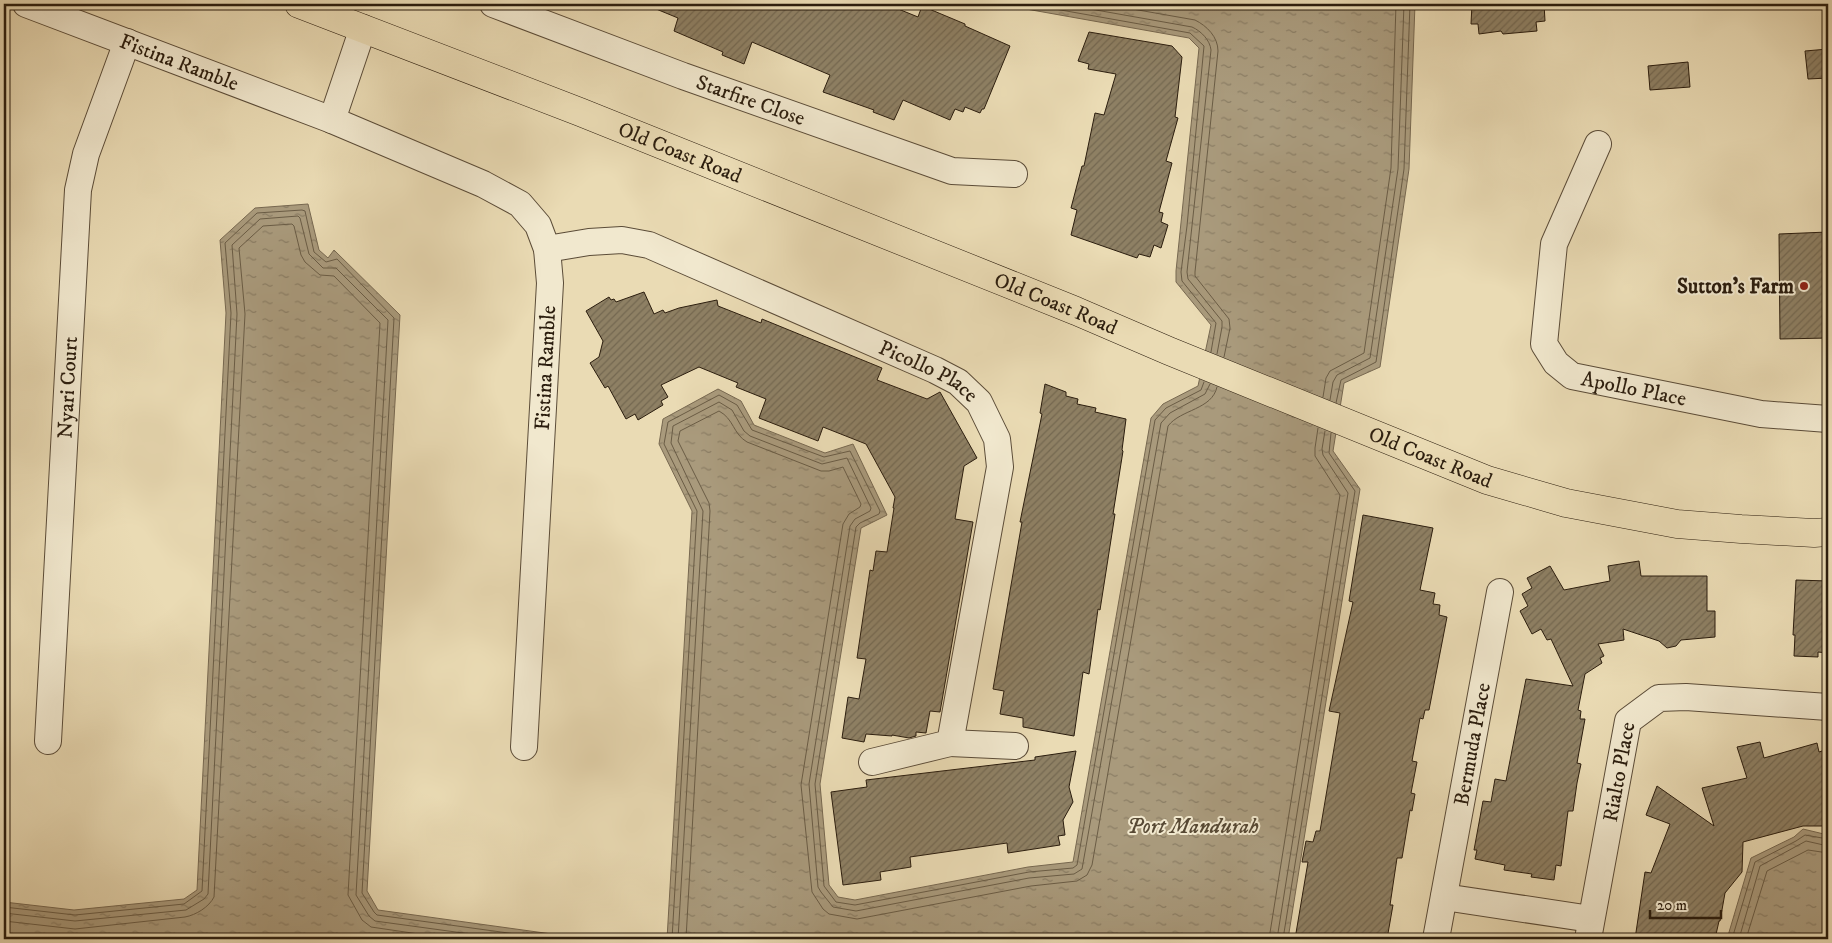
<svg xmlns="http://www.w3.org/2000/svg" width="1832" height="943" font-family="'IM FELL DW Pica',serif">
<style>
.water{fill:url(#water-ripples);stroke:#776850}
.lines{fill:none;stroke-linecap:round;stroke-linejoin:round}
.shore{stroke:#6a5c45;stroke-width:1}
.building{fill:url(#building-hatch);stroke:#2b1d0e}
.minor-casing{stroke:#5b4c38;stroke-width:28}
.primary-casing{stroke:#2b1d0e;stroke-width:29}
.minor{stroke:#f1e8ce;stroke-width:26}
.primary{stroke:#eadbb4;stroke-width:28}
.poi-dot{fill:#8f2418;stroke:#f1e8ce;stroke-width:2}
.labels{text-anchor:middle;stroke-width:4;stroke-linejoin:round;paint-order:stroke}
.street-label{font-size:21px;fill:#2b1d0e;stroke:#f1e8ce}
.poi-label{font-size:21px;font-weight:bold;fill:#2b1d0e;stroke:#f1e8ce;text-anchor:end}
.water-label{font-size:22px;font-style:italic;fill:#574934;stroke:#f1e8ce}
</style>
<defs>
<pattern id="water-ripples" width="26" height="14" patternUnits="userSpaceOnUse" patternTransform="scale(1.25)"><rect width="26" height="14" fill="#a99a7c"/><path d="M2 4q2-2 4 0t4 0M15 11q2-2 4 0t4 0" fill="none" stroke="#8a7d64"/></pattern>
<pattern id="building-hatch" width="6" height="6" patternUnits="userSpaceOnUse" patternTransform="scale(1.25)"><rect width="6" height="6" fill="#8e8064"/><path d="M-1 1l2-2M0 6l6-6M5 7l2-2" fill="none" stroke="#746851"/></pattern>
</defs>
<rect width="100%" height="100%" fill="#eadbb4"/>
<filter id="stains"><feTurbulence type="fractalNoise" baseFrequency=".004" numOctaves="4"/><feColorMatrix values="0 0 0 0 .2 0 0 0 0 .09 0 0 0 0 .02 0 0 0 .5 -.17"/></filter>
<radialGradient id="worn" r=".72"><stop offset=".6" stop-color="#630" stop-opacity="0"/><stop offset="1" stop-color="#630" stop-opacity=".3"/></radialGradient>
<path class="water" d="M998 4H1415L1409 169 1380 367 1344 383 1333 451 1360 489 1288 939H667L692 511 659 444 663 419 718 389 741 401 754 425 825 453 853 444 887 515 861 528 820 784 829 885 838 897 855 900 1028 867 1073 862 1151 418 1163 404 1198 386 1211 325 1176 282V271L1199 48 1189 38Z
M308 204 319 250 328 258 334 250 400 315 367 891 378 910 588 939H4V902L74 910 184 899 197 890 226 313 220 240 255 208Z
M1803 829 1828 835V939H1727L1751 858 1794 837Z"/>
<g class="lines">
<path class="shore" d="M1027 4 1190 33 1204 46 1187 226 1181 272 1182 281 1216 323 1211 352
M1062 4 1192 27C1201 31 1210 40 1211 50L1187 272 1188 279 1222 321V327L1217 354
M1104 4 1195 20C1207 26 1218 37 1218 51L1195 272V276L1229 319 1230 328 1224 357
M1323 397 1326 378 1330 371 1364 353 1391 168 1396 4
M1330 400 1333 382 1337 375 1370 358 1398 169 1404 4
M1336 403 1341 380 1376 362 1404 169 1410 4
M4 907 75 915 184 904 202 891 231 313 225 243 257 213 302 210 305 211 314 252 326 262 337 259 394 318 362 893 374 912 377 915 552 939
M4 913 75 921 186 910 204 899 208 894 237 314 232 245 260 219 298 216 300 218 309 254 323 268H336L388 320 356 895 369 916 375 921 507 939
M4 921 75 929 185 917C196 915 209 907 214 897L245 314 239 248 263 226 292 224 294 226 301 255 305 262 320 275 334 276 380 323 348 895 362 920 371 927 453 939
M672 939 697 511 664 444 668 422 719 395 737 405 752 430 824 457 850 451 880 511 879 514 860 523 856 527 815 784 824 886 836 902 855 905 1029 872 1073 868 1077 865 1155 420 1166 408 1201 390 1204 382
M678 939 703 511 671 443 673 426 719 402 732 410 744 431 750 436 822 464 847 458 871 508 870 511 855 519 850 526 809 784 818 887 821 892 833 907 856 911 1029 878 1074 874 1082 869 1161 423 1170 413 1205 394 1210 384
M686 939 710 511 709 503 678 441 680 431 719 411C734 419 733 434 747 442L821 471H829L843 467 861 504 860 507 849 514 843 524 801 785 812 892 823 909 829 914 857 919 1031 886 1077 881 1087 875 1092 865 1168 426C1181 409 1212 410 1217 387
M1269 939 1340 495 1315 456V448L1318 428
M1277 939 1348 493 1323 455 1322 449 1325 431
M1283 939 1355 491 1329 453 1331 433
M1732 939 1755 862 1796 841 1805 835 1828 839
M1739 939 1760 866 1806 841 1828 846
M1746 939 1767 871 1808 850 1828 853"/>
</g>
<path class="building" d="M644 4H886L918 17 922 6 965 24V26L1010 46 984 109H982L980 113 965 107 963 112 955 109 950 120 903 100 894 120 873 112 874 110 823 92 830 75 752 42 744 64 722 55 723 52 674 31 678 18Z
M1472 4H1544L1545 21 1536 22 1537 31 1503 34 1501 31 1479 34 1478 24H1471Z
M1089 32 1172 46 1182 57 1175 117 1178 118 1166 161 1172 163 1159 212 1163 213 1161 222 1168 225 1161 248 1154 245 1150 257 1139 254 1137 258 1071 235 1077 210 1071 208 1082 166H1084L1095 113 1104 115 1116 74 1088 69 1089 64 1078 61Z
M1828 49V78L1808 79 1805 51Z
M1688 62 1690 87 1650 90 1648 66Z
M1828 232V338L1780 339 1779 234Z
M644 292 654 314 663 310 665 313 679 308 717 300 718 306 761 323 762 319 882 368 877 380 927 399 940 392 977 458 964 466 955 519 973 522 940 712 930 711 926 733 916 732V736L909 738 892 735V736L866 734 864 742 842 738 848 697 859 699 866 659 857 658 870 570 873 571 876 551 887 552 894 508H893L895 497 866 444 823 427 818 441 759 418 766 399 736 387 738 383 699 367 661 385 668 397 661 401 663 405 638 420 635 414 626 419 608 386 605 388 590 363 599 357 603 341 586 311 609 297 611 300 614 299 616 302Z
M1045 384 1066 392V396L1078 399 1077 404 1096 408 1095 412 1126 419 1122 450 1123 451 1113 514H1115L1100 610 1098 609 1089 674 1083 672 1074 736 1023 727V718L1000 714 1004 691 993 689 1022 522H1020L1042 414 1040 413Z
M1363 515 1433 528 1420 590 1435 593 1433 604 1440 605 1439 615 1447 617 1429 710H1425L1423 719 1420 718 1412 761 1417 762 1411 793 1415 794 1412 811 1410 810 1402 858H1397L1390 905H1393L1387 939H1295L1308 862H1302L1306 841 1313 842 1316 831H1320L1340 713 1329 711 1353 602 1349 601Z
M1639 561 1641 576H1707V611H1715V637L1681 640 1676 646 1667 648 1659 641 1623 629 1624 640 1598 644 1604 656 1600 658 1602 663 1585 674 1578 710 1581 711 1580 719H1585L1577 763 1581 764 1577 783 1573 811H1568L1561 866 1556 865 1554 880 1531 877 1532 874 1504 870 1505 865 1475 859 1477 850H1474L1483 801 1491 802 1495 779 1506 781 1526 679 1573 686 1551 639 1547 640 1541 629 1532 634 1520 611 1528 606 1522 594 1532 588 1527 578 1550 566 1564 590 1610 581 1608 566Z
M1796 580 1828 581V653L1818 652V657L1794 656 1795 635H1793Z
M1760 742 1764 758 1817 743 1819 752 1828 749V826H1803L1743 842 1742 872 1725 893 1720 921H1719L1715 939H1635L1645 872 1651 873 1670 824 1646 815 1657 786 1714 826 1702 788 1747 778 1737 747Z
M1076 751 1069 787 1073 802 1063 820 1065 835 1058 836 1060 845 1008 853 1007 843 910 857 911 867 880 872 881 880 843 885 831 792 867 787 866 780 1035 760V757Z"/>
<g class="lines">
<defs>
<g id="minor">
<path id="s1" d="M26 4 332 120"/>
<path id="s2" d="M493 4 683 76 952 171 1014 174"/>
<path d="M363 28 332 120 483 184 520 204 538 225 547 249 550 283 524 747"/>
<path id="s3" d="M1598 144 1554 244 1544 344 1556 363 1572 376 1761 414 1828 419"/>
<path id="s4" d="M547 249 589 242 622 240 649 245 935 370 958 382 979 402 997 439 1000 467 950 743 872 762"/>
<path id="s5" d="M48 741 78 190 86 154 127 42"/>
<path d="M950 743 1015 746"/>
<path d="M1444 897 1591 919"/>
<path id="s6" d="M1436 939 1500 592"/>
<path id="s7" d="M1588 939 1628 721 1659 698 1686 697 1828 707"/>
</g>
<g id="primary">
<path id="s8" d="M299 4 580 112 1076 311 1169 351 1487 480 1566 503 1677 524 1741 529 1814 533 1828 532"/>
</g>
</defs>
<use href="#minor" class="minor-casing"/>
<use href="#primary" class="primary-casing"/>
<use href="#minor" class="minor"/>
<use href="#primary" class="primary"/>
</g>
<circle class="poi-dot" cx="1804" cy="286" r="5"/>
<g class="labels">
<g class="street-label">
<text dy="7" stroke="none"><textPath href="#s1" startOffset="164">Fistina Ramble</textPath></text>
<text dy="7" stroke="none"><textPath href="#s2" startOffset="275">Starfire Close</textPath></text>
<text dy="7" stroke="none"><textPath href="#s8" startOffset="409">Old Coast Road</textPath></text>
<text dy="7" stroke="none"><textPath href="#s8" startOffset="814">Old Coast Road</textPath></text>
<text transform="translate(545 368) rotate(-87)" y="7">Fistina Ramble</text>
<text dy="7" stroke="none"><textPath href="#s4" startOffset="410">Picollo Place</textPath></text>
<text dy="7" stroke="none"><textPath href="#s5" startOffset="354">Nyari Court</textPath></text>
<text dy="7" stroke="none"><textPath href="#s3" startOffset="316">Apollo Place</textPath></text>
<text dy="7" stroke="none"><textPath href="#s8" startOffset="1219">Old Coast Road</textPath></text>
<text dy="7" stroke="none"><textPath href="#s6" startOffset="198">Bermuda Place</textPath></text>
<text dy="7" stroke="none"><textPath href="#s7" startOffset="170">Rialto Place</textPath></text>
</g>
<g class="poi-label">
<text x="1794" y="293">Sutton's Farm</text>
</g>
<g class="water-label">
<text x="1193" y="833">Port Mandurah</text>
</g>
</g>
<rect width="1832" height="943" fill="none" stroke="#eadbb4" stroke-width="20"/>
<rect x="5" y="5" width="1822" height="933" fill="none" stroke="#2b1d0e" stroke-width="2.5"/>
<rect x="10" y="10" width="1812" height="923" fill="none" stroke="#2b1d0e"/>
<path d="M1650 910v8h71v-8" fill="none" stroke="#2b1d0e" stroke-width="2.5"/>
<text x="1657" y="910" font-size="15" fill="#2b1d0e" stroke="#f1e8ce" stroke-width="4" paint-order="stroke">20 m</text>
<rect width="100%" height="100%" filter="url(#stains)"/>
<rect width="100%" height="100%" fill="url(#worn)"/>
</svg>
